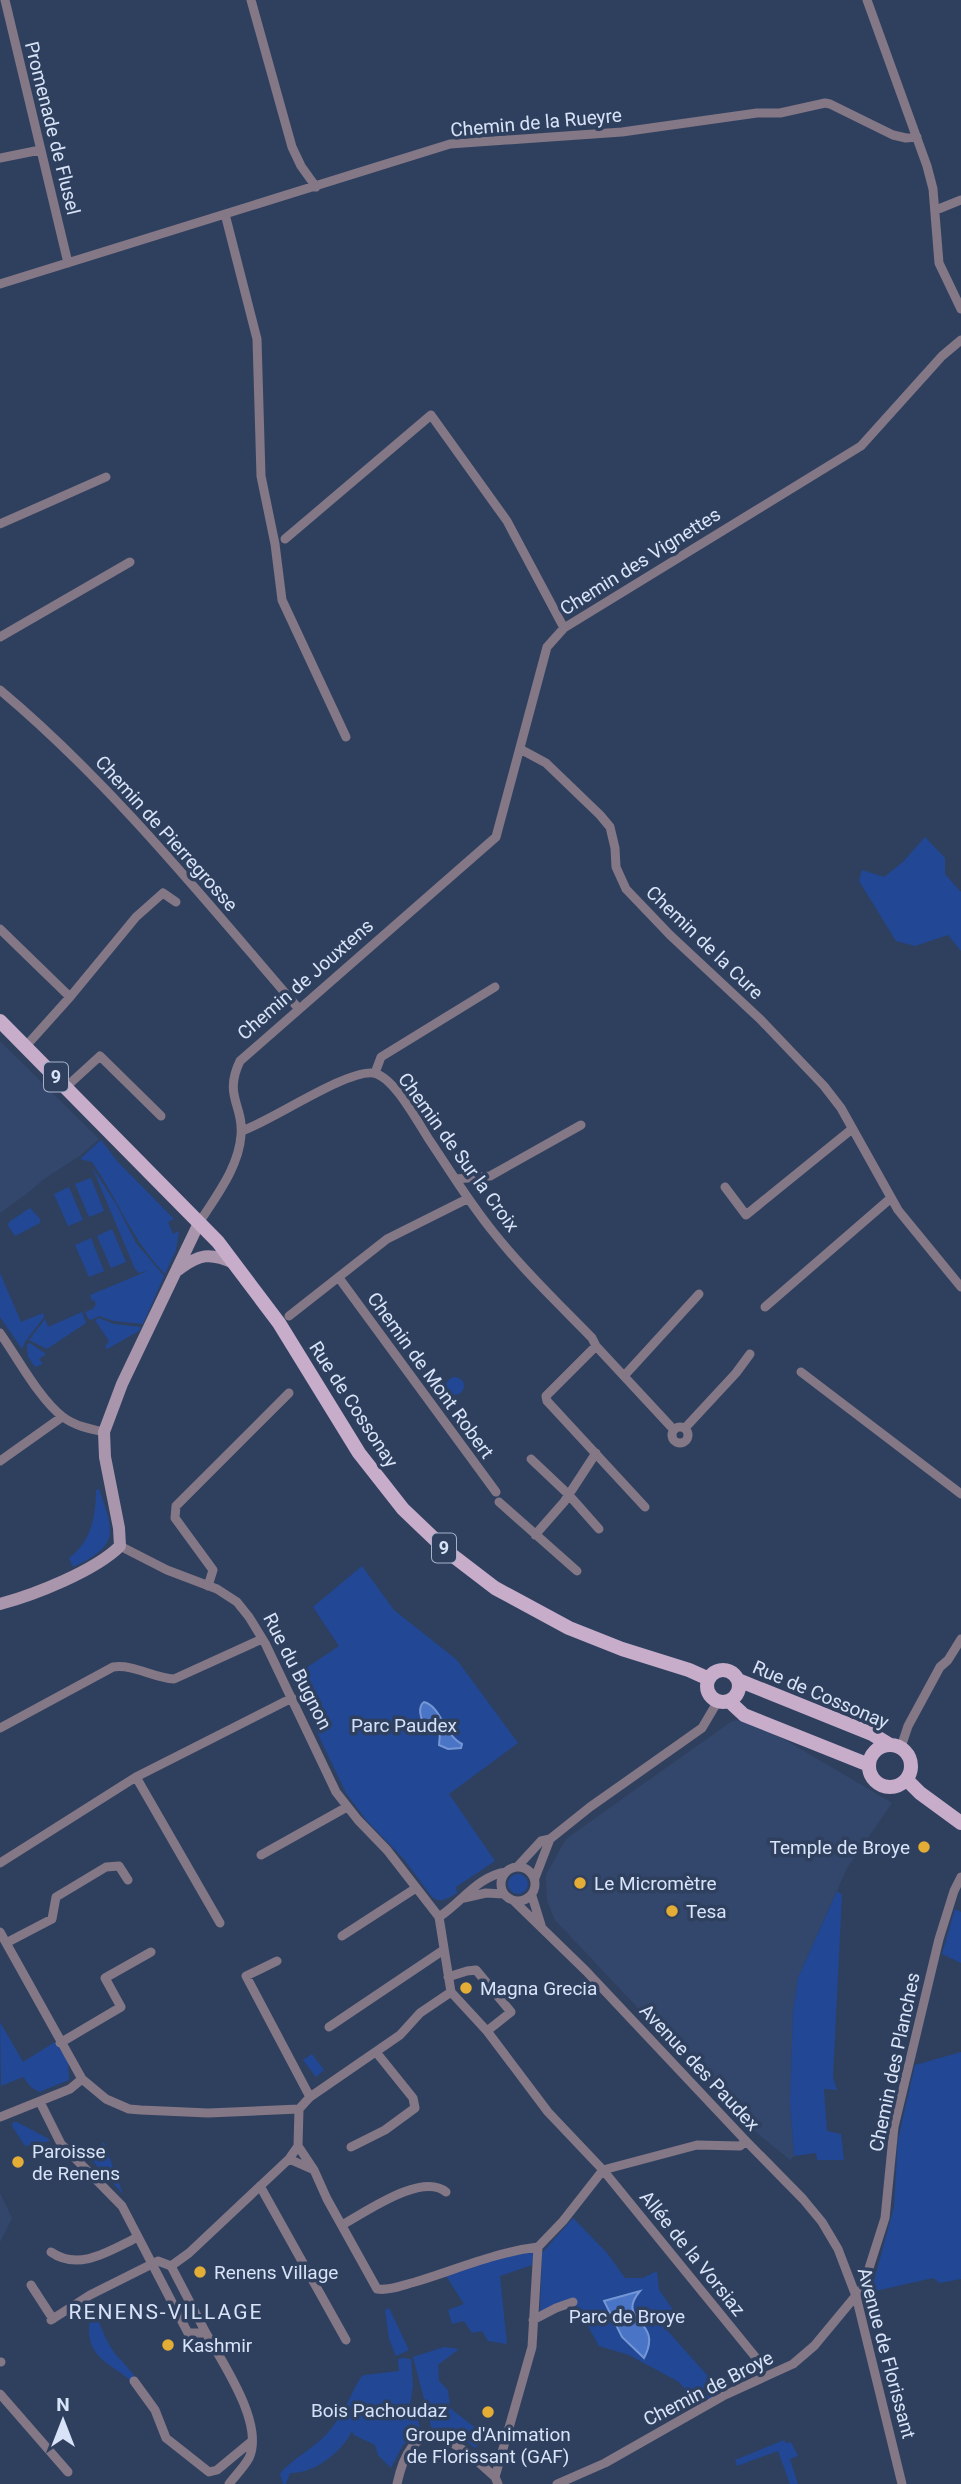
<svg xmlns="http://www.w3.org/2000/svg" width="961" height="2484" font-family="Roboto,sans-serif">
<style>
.built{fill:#33476d}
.green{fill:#214795}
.water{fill:#4a75c7;stroke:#7596d5;stroke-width:2}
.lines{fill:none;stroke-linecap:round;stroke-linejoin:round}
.street{stroke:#847786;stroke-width:9}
.secondary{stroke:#aa96ac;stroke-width:12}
.primary{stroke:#c7adca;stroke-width:14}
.poi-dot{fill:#e4ad35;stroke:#2f405f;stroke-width:2.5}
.labels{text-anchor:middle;stroke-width:7;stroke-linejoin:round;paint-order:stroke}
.shield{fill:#2f405f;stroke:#a5b2c9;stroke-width:2}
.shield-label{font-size:18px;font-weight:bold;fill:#d8e3f7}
.street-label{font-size:19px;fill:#d8e3f7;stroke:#2f405f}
.park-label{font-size:19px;fill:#d5e1f8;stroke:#2f405f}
.poi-label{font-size:19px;fill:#d8e3f7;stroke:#2f405f;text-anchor:start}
.neighbourhood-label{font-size:21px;letter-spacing:2px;fill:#d8e3f7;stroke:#2f405f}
</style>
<rect width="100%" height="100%" fill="#2f405f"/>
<path class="built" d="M0 1041 99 1139 81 1155 44 1179 29 1192 0 1213Z
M743 1720 765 1728 892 1803 847 1868 798 1978 793 2012 790 2103 794 2156 790 2160 752 2129 555 1920 547 1901 546 1875 566 1839 732 1721Z
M0 2193 12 2218 0 2242Z"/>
<path class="green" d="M925 837 945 858V874L961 892V951L948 935 915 946 896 941 859 881 862 870 884 877 903 862Z
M101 1140 117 1161 174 1219 168 1222 173 1234 179 1231 176 1250 165 1274C131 1239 119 1201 92 1162L80 1159Z
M92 1167 116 1204 136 1243 164 1276 143 1324 114 1321 99 1316 91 1320 88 1318 85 1312 93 1309 96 1304 94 1300 92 1301 90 1295 148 1271 139 1273 135 1269Z
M91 1178 104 1211 89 1217 75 1184Z
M69 1187 83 1220 68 1226 54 1194Z
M30 1208 40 1219V1223L15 1236 8 1226 9 1222Z
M112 1229 126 1262 111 1268 97 1236Z
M91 1238 104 1271 89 1277 75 1245Z
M0 1273 21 1322 43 1313 44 1317 25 1342 22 1349 0 1317Z
M82 1312 86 1323 47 1349 29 1340 45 1319 48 1327Z
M99 1318 114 1324 141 1327 139 1331 107 1349 105 1347 109 1341 95 1320Z
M30 1343 46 1354 39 1359 43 1364 35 1367 28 1357 27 1344Z
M446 1386a9 9 0 1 1 18 0a9 9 0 1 1-18 0Z
M99 1489C114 1533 120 1545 73 1567L69 1558C91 1542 96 1516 96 1490Z
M362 1566 394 1610 457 1660 518 1743 449 1794 495 1861 456 1887 457 1893C448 1898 441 1904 432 1897L403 1858 367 1821 346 1793 291 1678 339 1646 313 1607Z
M508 1884a10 10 0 1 1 20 0a10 10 0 1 1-20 0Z
M837 1891 842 1895 833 2077 837 2090 824 2089 827 2131 841 2134 844 2160H817L816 2153 794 2156 790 2103 793 2012 798 1978Z
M955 1909 961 1912V1963L942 1954Z
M0 2022 23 2062 55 2042 68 2061 69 2080 39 2092 31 2087 23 2077 1 2086Z
M961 2052V2279L940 2283 933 2278 871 2292 894 2207 898 2140 915 2065Z
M312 2054 324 2070 316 2077 303 2060Z
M13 2122H17L47 2138 50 2141 25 2146 12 2126Z
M104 2142 123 2194 88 2156Z
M573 2218 607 2253 625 2278H643L657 2271 659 2290 679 2318 666 2329 722 2392 698 2404 679 2382 629 2355 599 2346 573 2300 540 2312 542 2253Z
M529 2251 534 2254 532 2265 500 2276 507 2344 488 2341 482 2331 472 2333 464 2321 452 2324 448 2310 464 2304 446 2276 469 2266Z
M92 2306 95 2307C98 2323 109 2350 122 2361 127 2367 131 2371 136 2378L132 2382C118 2368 94 2361 90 2339 87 2328 92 2316 92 2306Z
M389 2308 409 2350 396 2356 389 2339 385 2310Z
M444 2347 459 2349 438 2365 439 2381 448 2390 450 2408 478 2430 476 2443 478 2446 475 2448 456 2433 432 2430 413 2357Z
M403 2358 411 2359 413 2386 410 2405 416 2411 421 2433 403 2445 391 2468 378 2455 375 2445 354 2435 352 2431C342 2452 314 2474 290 2473L286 2484H283L280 2474C289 2461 318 2446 330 2430 343 2415 351 2394 361 2377L364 2375 399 2371 398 2359Z
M784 2440 786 2443 791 2442 798 2456 790 2459 798 2484H790L778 2451 737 2466 735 2460Z"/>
<path class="water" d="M424 1702C441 1706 444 1735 462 1744L461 1748 448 1749 439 1745 440 1733 437 1729 424 1725C421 1719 417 1707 424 1702Z
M640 2291C614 2322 665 2319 644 2358L622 2337 604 2301Z"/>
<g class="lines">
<path class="street" d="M5 0 68 263
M251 0 292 147 301 166 316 187
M867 0 927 166 933 189 939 263 961 309
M0 158 40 150
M936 210 961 200
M225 214 257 339 261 476 275 544 282 600 346 737
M0 284 450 144 622 132 757 113H780L825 103 830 104 893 135 906 138 917 137
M0 524 106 477
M285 539 431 415 507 521 564 628
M0 637 130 562
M0 690C111 783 204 899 299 1009
M520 749 546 763 600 815 610 827 615 848 616 867 626 889 670 935 760 1019 824 1086 841 1108 898 1210 961 1287
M0 929 70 997
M26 1046 70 997 136 917 163 893 176 902
M375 1073 381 1057 495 987
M66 1087 100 1056 161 1116
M242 1131C273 1120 346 1070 373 1073 394 1076 418 1123 430 1141 451 1172 470 1204 494 1233 524 1271 559 1304 592 1338L596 1346 674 1430
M456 1179 490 1176 581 1125
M725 1187 746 1215 852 1129
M199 1223C216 1196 239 1167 241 1135 244 1106 223 1096 240 1061L496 837 547 647 564 628 861 446 942 356 961 340
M339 1278 496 1492
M765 1307 891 1198
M289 1316 387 1239 467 1199
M0 1333C17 1357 40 1400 63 1417 75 1426 90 1429 104 1432
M596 1346 546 1396 547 1401 645 1507
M801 1372 961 1494
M624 1376 699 1294
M672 1435a8 8 0 1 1 16 0a8 8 0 1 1-16 0Z
M685 1428 736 1373 750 1354
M531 1459 568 1494 599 1529
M0 1461 62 1417
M499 1502 577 1571
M535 1535 564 1502 596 1453
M120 1546 167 1570 217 1589 237 1602 249 1617 265 1643 336 1792 358 1820 387 1850 439 1917
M208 1586 213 1570 175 1518 176 1506 289 1393
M0 1728 113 1667C134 1664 153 1678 174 1679L262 1639
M901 1747 908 1726 940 1667 948 1660 961 1639
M136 1777 220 1923
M261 1855 347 1807
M0 1863 136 1777 292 1698
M518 1866 541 1841 550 1839 590 1807 702 1728 718 1701
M501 1884a17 17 0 1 1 34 0a17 17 0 1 1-34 0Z
M535 1878 550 1839
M532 1896 541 1925
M464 1898 486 1893 504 1894
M514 1901 586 1971 746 2141 803 2199 822 2222 838 2249 856 2296 902 2484
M439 1917 451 1992 487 2031 548 2112 603 2170 757 2359
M439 1917C462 1902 478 1876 506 1872
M0 1932 82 2079 106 2099 129 2109 141 2110 208 2113 299 2109
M342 1936 416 1888
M6 1943 52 1919 56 1897 106 1867 119 1866 128 1880
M277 1961 246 1976 310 2097
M448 1977 467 1971 476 1970 511 2012 487 2031
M329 2027 442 1951
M60 2043 121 2007 105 1978 151 1952
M40 2102 61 2144 122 2206 188 2333H206L171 2266
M0 2117 70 2089 82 2079
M298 2146 314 2170 327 2199 377 2289C389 2291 403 2285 415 2282 455 2270 496 2252 538 2247
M351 2147 385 2130 415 2108 413 2098 376 2052
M289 2159 314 2170
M603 2170 697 2145 740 2146 746 2141
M260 2186 346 2340
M342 2225C366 2212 422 2172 446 2192
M51 2252C79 2272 111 2250 138 2237
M171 2266 189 2253 289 2159 298 2146 299 2109 310 2097 400 2035 420 2013 451 1992
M31 2285 53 2319
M51 2320 90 2295 158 2261 171 2266
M533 2320 556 2308 573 2302
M206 2333C222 2362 265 2424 249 2458 244 2467 235 2476 229 2484
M0 2362H1
M134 2381 155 2410 166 2438 209 2472 217 2470 252 2441
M0 2394 68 2472
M397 2484C414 2405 456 2441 495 2477
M498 2484 495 2477 532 2347 538 2247 563 2221 603 2170
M557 2484 605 2463 723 2396 793 2364 814 2346 863 2287 885 2218 894 2127 939 1939 954 1891 961 1877"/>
<path class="secondary" d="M178 1270C199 1254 210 1252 234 1263
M0 1604C34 1595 95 1571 120 1546L119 1528 105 1457 104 1432 122 1384 199 1223"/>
<path class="primary" d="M0 1021 218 1242 279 1323 359 1453 403 1509 448 1552 495 1588 569 1628 622 1649 689 1670 709 1679
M707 1686a16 16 0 1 1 32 0a16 16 0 1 1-32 0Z
M738 1680 872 1734 890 1745
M729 1701 744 1715 869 1765
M869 1766a21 21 0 1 1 42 0a21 21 0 1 1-42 0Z
M907 1780 920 1793 961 1823"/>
</g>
<g class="poi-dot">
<circle cx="924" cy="1847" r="7"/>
<circle cx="580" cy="1883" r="7"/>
<circle cx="672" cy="1911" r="7"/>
<circle cx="466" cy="1988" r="7"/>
<circle cx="18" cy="2162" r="7"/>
<circle cx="200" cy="2272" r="7"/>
<circle cx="168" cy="2345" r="7"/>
<circle cx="488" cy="2412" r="7"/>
</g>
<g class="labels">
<g class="shield">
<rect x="44" y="1062.5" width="24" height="29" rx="5"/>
<rect x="432" y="1533.5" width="24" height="29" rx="5"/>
</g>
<g class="shield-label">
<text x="56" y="1083">9</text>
<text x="444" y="1554">9</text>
</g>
<g class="street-label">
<text transform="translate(536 122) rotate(-5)" y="7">Chemin de la Rueyre</text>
<text transform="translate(53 128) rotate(76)" y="7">Promenade de Flusel</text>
<text transform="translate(640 561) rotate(-32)" y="7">Chemin des Vignettes</text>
<text transform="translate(167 833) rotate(48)" y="7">Chemin de Pierregrosse</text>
<text transform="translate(705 942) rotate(44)" y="7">Chemin de la Cure</text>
<text transform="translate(305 979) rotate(-41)" y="7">Chemin de Jouxtens</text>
<text transform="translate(459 1152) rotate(54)" y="7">Chemin de Sur la Croix</text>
<text transform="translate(431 1375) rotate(54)" y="7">Chemin de Mont Robert</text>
<text transform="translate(354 1404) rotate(57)" y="7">Rue de Cossonay</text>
<text transform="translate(298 1671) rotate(63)" y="7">Rue du Bugnon</text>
<text transform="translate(821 1694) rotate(23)" y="7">Rue de Cossonay</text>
<text transform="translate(894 2062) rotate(-78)" y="7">Chemin des Planches</text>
<text transform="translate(700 2067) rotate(47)" y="7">Avenue des Paudex</text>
<text transform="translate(693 2253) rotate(51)" y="7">Allée de la Vorsiaz</text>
<text transform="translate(887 2353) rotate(75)" y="7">Avenue de Florissant</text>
<text transform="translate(708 2388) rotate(-27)" y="7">Chemin de Broye</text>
</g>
<g class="park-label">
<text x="404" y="1732">Parc Paudex</text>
<text x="627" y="2323">Parc de Broye</text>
<text x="379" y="2417">Bois Pachoudaz</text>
</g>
<g class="poi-label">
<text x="910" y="1854" text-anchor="end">Temple de Broye</text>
<text x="594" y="1890">Le Micromètre</text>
<text x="686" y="1918">Tesa</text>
<text x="480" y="1995">Magna Grecia</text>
<text x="32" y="2158">Paroisse<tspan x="32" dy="22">de Renens</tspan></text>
<text x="214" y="2279">Renens Village</text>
<text x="182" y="2352">Kashmir</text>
<text x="488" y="2441" text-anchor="middle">Groupe d'Animation<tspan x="488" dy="22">de Florissant (GAF)</tspan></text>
</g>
<g class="neighbourhood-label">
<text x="166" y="2319">RENENS-VILLAGE</text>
</g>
</g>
<g transform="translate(63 2421)" stroke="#2f405f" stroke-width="5" paint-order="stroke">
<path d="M0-5L12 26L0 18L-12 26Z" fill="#d8e3f7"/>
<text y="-10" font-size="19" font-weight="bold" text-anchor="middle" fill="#d8e3f7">N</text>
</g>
</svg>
